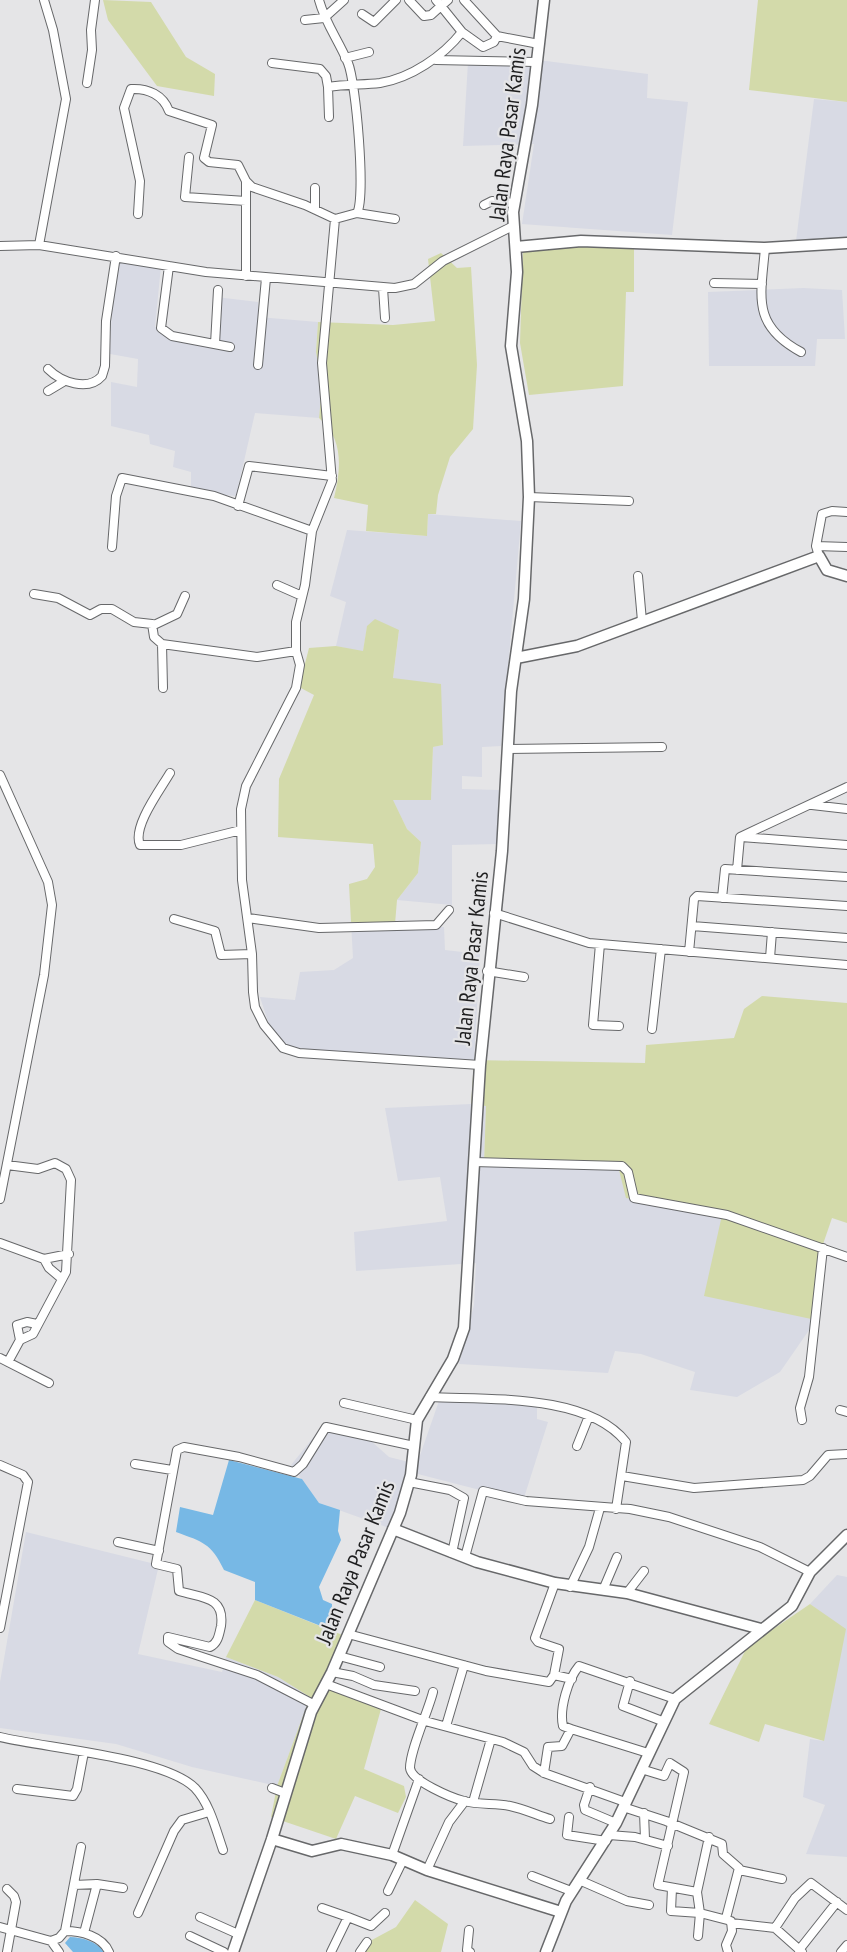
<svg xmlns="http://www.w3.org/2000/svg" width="847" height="1952" font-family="'PT Sans Narrow',sans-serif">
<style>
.built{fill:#d8dae4}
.green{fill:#d3daaa}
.water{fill:#77b8e5}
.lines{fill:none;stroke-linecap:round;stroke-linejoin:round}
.street-casing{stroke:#67686a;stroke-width:10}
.secondary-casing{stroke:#67686a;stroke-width:13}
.street{stroke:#fff;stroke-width:8}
.secondary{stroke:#fff;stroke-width:10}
.labels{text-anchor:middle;stroke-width:4.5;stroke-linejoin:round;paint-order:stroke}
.street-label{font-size:22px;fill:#1e1e1f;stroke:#e5e5e7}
</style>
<rect width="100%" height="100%" fill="#e5e5e7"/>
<path class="built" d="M546 61 648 74 647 98 688 102 672 235 522 224 534 144 463 146 468 62Z
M814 99 847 102V238L796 241Z
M114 257 161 266 155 327 214 340 216 297 258 302V317L318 322 316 352 322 388 319 418 255 413 236 496 191 492V472L173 467 175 451 150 444 149 435 111 426V382L137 387 138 359 110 354Z
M803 288 842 290 845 339H817L815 366H709L708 292Z
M428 514 521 521 501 746 482 747V777L462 776V789L499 790V844L452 845V905L397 900 418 873 421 842 407 829 392 799 431 800 433 747 443 745 393 678 399 631 375 620 367 627 363 652 336 646 346 602 330 596 347 530 427 536Z
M351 922 444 927 445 950 480 954 474 1060 363 1057 276 1046 260 997 295 1000 300 972 334 970 353 958Z
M471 1104 486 1106 484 1164 620 1170 723 1215 816 1320 780 1372 737 1397 690 1390 695 1372 641 1354 615 1351 608 1373 459 1364 474 1305 476 1263 356 1271 354 1232 447 1221 440 1177 398 1181 385 1108Z
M440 1398 537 1403V1419L548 1422 523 1501 414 1473 392 1529 319 1503 291 1465 321 1428 371 1441 389 1457 417 1464Z
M26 1532 159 1565 138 1654 222 1672 226 1657 278 1677 310 1697 277 1786 192 1767 116 1744 0 1728V1682Z
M837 1575 847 1577V1857L806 1854 825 1805 803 1797 810 1739 823 1741 845 1630 810 1604Z"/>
<path class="green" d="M103 0 151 2 186 57 215 74 214 96 157 86 108 20Z
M758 0H847V102L749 90Z
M575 244 634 249V292H626L623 386 529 395 520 343 523 250Z
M441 253 457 268 471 267 477 365 473 429 450 457 438 495 436 514H428L427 536 366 531 368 505 334 498C341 469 344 439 319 418L322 388 316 352 318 322 393 325 435 321 428 259Z
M375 619 399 630 393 678 441 684 443 745 433 747 431 800H393L407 829 421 842 418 873 397 900 395 924 351 922 349 884 367 879 375 867 373 844 278 837 279 779 314 695 299 687 309 648 336 646 363 651 367 626Z
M762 996 847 1003V1223L832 1218 821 1250 816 1320 704 1296 722 1215 626 1198 619 1170 484 1164 486 1106 471 1104 474 1060 645 1063 646 1045 734 1038 744 1009Z
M255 1600 350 1638 332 1684 383 1702 364 1769 404 1786 406 1797 398 1813 355 1796 336 1839 271 1817 277 1786 310 1697 278 1677 226 1657Z
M810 1604 846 1629 824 1741 765 1724 759 1742 709 1724 747 1647Z
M415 1900 448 1924 441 1952H364L370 1941 396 1927Z"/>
<path class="water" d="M229 1460 302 1479 319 1503 340 1510 338 1531 341 1540 319 1587 323 1600 332 1604 331 1630 255 1600V1582L224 1570C211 1543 203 1542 176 1532L180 1507 213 1515Z
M70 1937C81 1937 98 1942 104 1952H73L65 1943Z"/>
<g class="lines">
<defs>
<path id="street" d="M319 0C325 23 339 41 348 63 356 82 366 197 357 213L335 219 322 363 332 481 312 531 305 585 296 622V651L300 665 296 688 246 786 241 809 242 880 252 954 253 992 255 1007 264 1025 283 1048 299 1053 480 1065
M409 0 424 16 431 15 441 6 462 32 483 47 494 42 497 36
M436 0 441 6 448 0
M464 0 497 36 539 44
M362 14 374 22 396 0
M305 20 324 18 344 0
M345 58 369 52
M436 60 536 62
M272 63 320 69 326 76 328 87
M87 83 92 50 91 30 95 0
M329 117 328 87C345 84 363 85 380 83 411 78 443 56 462 32
M189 157 185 197 246 201V276
M246 181 252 187 305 205 335 219
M484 205 492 201 514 203
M315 209V188
M357 213 395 219
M138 214 140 181 124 108 131 89C148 88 163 95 169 111L212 125 204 158 209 162 238 165 246 181V201
M39 245 66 99 53 30 44 0
M0 246 39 245 206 272 395 288 414 284 443 261 513 226
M765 248C761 296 751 325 801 352
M169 266 161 328 172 336 230 347
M714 283 762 284
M383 288 385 318
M215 344 218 290
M258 365 266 278
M48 369C61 382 88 392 102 376L105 366 106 321 116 256
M48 391 63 382
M529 497 629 501
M238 506 249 466 332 476
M816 546 847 547
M112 547 116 496 122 478 214 496 312 531
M819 556 816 546 822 514 832 511 847 512
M638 576 642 621
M277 585 302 596
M34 594 58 598 90 615 101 609H112L134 622 152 624 154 637 162 644 257 657 296 651
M154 625 177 614 185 596
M162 644 163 688
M508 749 662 747
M170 773C160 790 132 827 140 845H181L241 830
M0 775 48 882 52 905 44 975 0 1199
M812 805 847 809
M741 837 847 845
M737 870 740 837 847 787
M722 898 725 869 847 877
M494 913 589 943 847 965
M248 918 319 928 436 925 449 910
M174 919 215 931 221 955 252 954
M692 926 847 938
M600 944 593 1025 619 1026
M689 952 694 899 697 896 847 906
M770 958 772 932
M487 971 524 977
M652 1029 661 949
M474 1162 622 1166 628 1172 634 1198 727 1215 847 1257
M7 1165 38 1169 55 1163 66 1169 71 1180 66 1272 33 1334 20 1340 8 1362
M0 1243 44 1259
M62 1279 49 1268 44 1259 69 1254
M20 1340 17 1325 27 1322 37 1324
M0 1358 49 1383
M430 1397C486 1400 587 1393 626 1442L616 1509
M344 1403 417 1420
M840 1410 847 1412
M802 1420 800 1408 809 1377 823 1248
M577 1446 589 1416
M135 1464 172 1470
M0 1465 23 1475 28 1482 0 1628
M622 1476 694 1488 803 1480 810 1476 828 1455 847 1454
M409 1482 450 1490 464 1498 452 1553
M118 1542 159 1551
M465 1557 483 1491 526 1501 630 1509 669 1517 760 1547 810 1572
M570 1587 589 1547 600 1508
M603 1590 617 1557
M627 1593 644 1571
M348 1634 486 1671 549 1682 554 1675 559 1649 538 1642 535 1638 555 1583
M339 1656 380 1667
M332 1672 353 1676 374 1685 415 1691
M554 1675 572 1679
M630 1681 623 1706 662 1721
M326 1684 425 1721 503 1742 524 1752 533 1766 544 1773 625 1802
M433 1692C428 1712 410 1750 410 1768 411 1781 452 1798 464 1801 479 1805 495 1803 510 1806 524 1809 537 1815 550 1819
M315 1705 257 1675 178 1649 168 1642V1637L210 1647C218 1643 219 1635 221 1626 225 1596 202 1598 179 1591L177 1569 156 1564 177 1450 184 1447 239 1457 294 1472 303 1464 326 1427 414 1446
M446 1726 464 1665
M571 1729 563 1726C559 1709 568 1679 579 1666L675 1699
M0 1737C45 1748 164 1757 195 1788 210 1804 216 1830 223 1850
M641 1769 664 1776 670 1763 684 1772 658 1885 697 1892 700 1913 731 1921 732 1931 726 1945 728 1952
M544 1773 548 1747 562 1746 571 1729 648 1753
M590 1787 584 1805 585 1810 616 1823
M272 1788 285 1793
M17 1789 73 1796 77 1789 84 1752
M473 1802 491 1739
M623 1807 666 1821 722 1844 723 1854 739 1868 726 1918
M644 1813 645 1839
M569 1817 567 1835 606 1841
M609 1835 635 1837 668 1846
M392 1855 419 1779
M427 1870 449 1822 465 1801
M739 1870 782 1879
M532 1876 571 1891
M579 1880 627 1901 649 1905
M74 1885 97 1884 123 1888
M672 1888 671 1911 700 1913 698 1936
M7 1889 14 1896 16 1902 7 1952
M388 1891 403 1860
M697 1892 709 1837
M322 1908 348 1917
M138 1913 174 1831 182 1820 209 1812
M200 1917 238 1934
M731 1923 775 1928 802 1952
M0 1927 51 1941 59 1938 65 1931 81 1847
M775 1928 795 1898 811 1883 847 1910
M469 1930 467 1950 470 1952
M65 1931C81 1931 102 1936 109 1952
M84 1933 97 1884
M190 1936 224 1952
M51 1941 59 1952
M799 1950 837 1902
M331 1952 348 1917 371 1926 385 1913
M360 1952 367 1942
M841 1952 847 1945"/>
<path id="secondary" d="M516 247 581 241 765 248 847 243
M516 658 577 646 819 556 827 570 847 576
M393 1529 477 1562 555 1583 627 1593 761 1629
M272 1839 312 1851 341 1844 392 1855 427 1870 561 1912
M233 1952 272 1839 311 1712 332 1672 400 1513 411 1475 417 1420 453 1359 464 1328 480 1065 502 851 511 691 524 599 529 497 527 441 511 346 517 272 513 212 532 105 544 0
M546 1952 566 1901 616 1823 675 1699 792 1606 810 1572 847 1535"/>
</defs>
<use href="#street" class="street-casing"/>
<use href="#secondary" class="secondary-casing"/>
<use href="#street" class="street"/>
<use href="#secondary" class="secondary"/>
</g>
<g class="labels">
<g class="street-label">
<text transform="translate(507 134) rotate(-83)" y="8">Jalan Raya Pasar Kamis</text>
<text transform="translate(471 958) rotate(-84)" y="8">Jalan Raya Pasar Kamis</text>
<text transform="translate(355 1562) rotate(-68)" y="8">Jalan Raya Pasar Kamis</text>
</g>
</g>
</svg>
